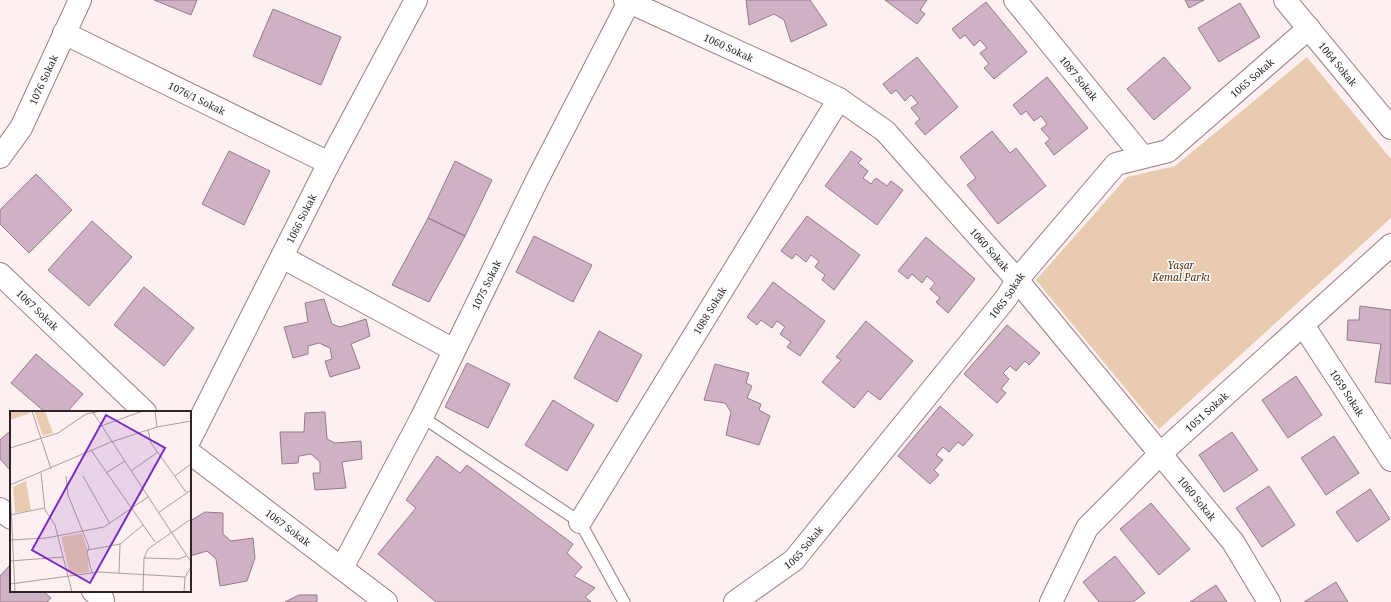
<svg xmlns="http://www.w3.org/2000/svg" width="1391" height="602" font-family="'Noto Serif',serif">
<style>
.green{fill:#e9cbb1}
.building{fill:#ceb1c2;stroke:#967a8b}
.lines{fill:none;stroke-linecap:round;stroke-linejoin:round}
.service-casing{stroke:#9d7d81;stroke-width:13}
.minor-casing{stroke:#9d7d81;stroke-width:24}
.service{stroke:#fff;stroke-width:11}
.minor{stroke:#fff;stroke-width:22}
.labels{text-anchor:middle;stroke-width:3;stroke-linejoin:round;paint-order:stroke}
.street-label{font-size:10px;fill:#312426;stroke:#fff}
.park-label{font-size:10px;font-style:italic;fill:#4c2a03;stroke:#fff}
.inset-road{fill:none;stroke:#ac9ea0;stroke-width:1}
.view{fill:#7b2cbf;fill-opacity:0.15;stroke:#7b2cbf;stroke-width:2}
.inset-edge{fill:none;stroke:#312426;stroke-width:2}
</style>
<rect width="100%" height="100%" fill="#fef0f1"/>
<path class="green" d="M1307 57 1391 159V218L1159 429 1036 280 1127 177 1175 166Z"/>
<path class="building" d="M154 0H197L191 15Z
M746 0H810L827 25 791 42 784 20 774 14 749 25Z
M885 0H927L920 10 925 14 917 24Z
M1185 0H1204L1189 8Z
M986 2 1027 52 994 79 984 68 989 64 980 53 987 48 980 40 974 46 965 35 960 39 952 29Z
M1240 3 1260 37 1219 62 1198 28Z
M273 9 341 37 321 85 253 56Z
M917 57 958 107 925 135 915 123 920 119 911 108 918 103 911 95 905 101 896 90 891 94 883 84Z
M1164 57 1191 88 1154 120 1127 89Z
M1047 77 1088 128 1054 155 1045 143 1050 139 1041 129 1047 124 1041 116 1034 121 1026 111 1021 115 1013 105Z
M992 131 1010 153 1016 148 1046 186 998 224 967 185 976 178 960 157Z
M229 151 270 171 244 225 202 204Z
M851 151 862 159 858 163 868 171 863 178 871 184 876 178 887 186 891 181 903 190 877 225 825 186Z
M455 161 492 180 465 236 428 218Z
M36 174 72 210 29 253 0 224V210Z
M807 216 860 255 834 290 822 280 825 275 815 267 819 261 811 255 806 262 796 254 792 259 781 251Z
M428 218 465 236 429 302 392 285Z
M92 221 132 257 89 306 48 270Z
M534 236 592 265 573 302 516 272Z
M926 237 975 279 948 313 936 302 940 298 930 289 935 283 927 276 922 283 912 274 908 279 898 271Z
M773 282 825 321 800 356 787 347 791 342 780 334 785 327 777 321 772 328 761 320 757 325 747 317Z
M144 287 194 328 164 366 114 325Z
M324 299 332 324 340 327 366 319 370 336 351 344 360 368 330 377 325 361 332 359 330 348 319 343 308 346V354L293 358 284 327 308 322 305 303Z
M1360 306 1391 310V384L1375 382 1381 344 1347 340 1348 320H1359Z
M866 321 913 361 880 400 868 391 854 408 822 382 841 360 836 357Z
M1007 325 1040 353 1029 365 1025 361 1016 371 1010 366 1003 373 1009 379 1001 389 1006 393 997 403 964 374Z
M599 331 642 355 617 402 574 378Z
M36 354 83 394 67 412H45L11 383Z
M467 363 510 384 488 428 445 407Z
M715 364 749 373 746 383 752 386 747 398 761 404 759 410 770 416 759 445 726 435 731 412 725 403 704 400Z
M1296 376 1322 415 1288 438 1262 400Z
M553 400 594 425 567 471 525 445Z
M940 406 973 435 963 446 958 442 949 452 943 447 936 455 943 460 934 470 939 475 930 484 898 456Z
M325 412 327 439 335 443 361 441 362 459 342 462 346 488 315 490 313 473H320V462L311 454 299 456 298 463 282 464 280 432H304L305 413Z
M11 430V471L0 459V440Z
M1232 432 1258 470 1224 492 1199 455Z
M1334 436 1359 473 1326 495 1301 458Z
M437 456 460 473 467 465 573 544 567 553 582 567 574 576 595 588 585 597 591 602H436L378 554 416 508 406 500Z
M1269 486 1295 525 1262 547 1236 508Z
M1370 489 1390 519 1357 542 1336 512Z
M1151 503 1190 549 1159 575 1120 529Z
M205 512 223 513V534L231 541 253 538 255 558 247 581 220 586 216 559 207 551 190 556V521Z
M1115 556 1145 593 1133 602H1099L1083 582Z
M11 564V591H43L51 598 47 602H0V576Z
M1336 582 1348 602H1304Z
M1216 585 1227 602H1190Z
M299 595H317V602H285Z"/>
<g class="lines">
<defs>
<path id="service" d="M422 417 580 522 624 602"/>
<g id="minor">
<path id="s1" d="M625 0 802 81 839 99 885 131 1017 280 1233 542 1269 602"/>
<path id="s2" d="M1015 0 1143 157"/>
<path id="s3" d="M1285 0 1391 128"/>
<path id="s4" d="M64 33 329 163"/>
<path id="s5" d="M0 157 21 128 80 0"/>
<path d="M282 257 454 350"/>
<path id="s6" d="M0 274 145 412"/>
<path id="s7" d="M1303 325 1391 460"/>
<path id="s8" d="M190 439 329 163 416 0"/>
<path id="s9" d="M190 453 386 602"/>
<path d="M0 509 11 518"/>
<path id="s10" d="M580 522 839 99"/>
<path id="s11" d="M342 568 422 417 537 180 630 0"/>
<path d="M93 591 103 600"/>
<path id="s12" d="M735 602 794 560 1007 297 1017 280 1116 164 1168 151 1309 28"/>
<path id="s13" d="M1051 602 1087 528 1160 454 1391 245"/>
</g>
</defs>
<use href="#service" class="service-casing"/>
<use href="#minor" class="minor-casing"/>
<use href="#service" class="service"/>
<use href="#minor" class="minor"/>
</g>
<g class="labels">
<g class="street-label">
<text dy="4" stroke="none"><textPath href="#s1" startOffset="114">1060 Sokak</textPath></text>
<text dy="4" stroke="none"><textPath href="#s3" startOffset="83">1064 Sokak</textPath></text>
<text dy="4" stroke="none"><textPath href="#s2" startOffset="101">1087 Sokak</textPath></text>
<text dy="4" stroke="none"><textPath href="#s12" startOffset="748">1065 Sokak</textPath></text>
<text dy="4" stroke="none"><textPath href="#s5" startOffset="89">1076 Sokak</textPath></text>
<text dy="4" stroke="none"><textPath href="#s4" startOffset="148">1076/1 Sokak</textPath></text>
<text dy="4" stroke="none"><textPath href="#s8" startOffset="247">1066 Sokak</textPath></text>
<text dy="4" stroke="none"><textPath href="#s1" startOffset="450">1060 Sokak</textPath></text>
<text dy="4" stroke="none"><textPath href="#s11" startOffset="318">1075 Sokak</textPath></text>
<text dy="4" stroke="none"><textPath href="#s12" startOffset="412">1065 Sokak</textPath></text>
<text dy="4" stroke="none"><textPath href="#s6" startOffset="52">1067 Sokak</textPath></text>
<text dy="4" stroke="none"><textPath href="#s10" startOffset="248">1088 Sokak</textPath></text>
<text dy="4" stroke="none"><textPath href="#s7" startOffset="81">1059 Sokak</textPath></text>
<text dy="4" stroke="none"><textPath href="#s13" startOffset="249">1051 Sokak</textPath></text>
<text dy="4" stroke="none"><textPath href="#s1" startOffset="774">1060 Sokak</textPath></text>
<text dy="4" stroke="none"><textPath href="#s9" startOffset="123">1067 Sokak</textPath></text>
<text dy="4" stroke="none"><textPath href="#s12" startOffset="88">1065 Sokak</textPath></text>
</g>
<g class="park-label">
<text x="1181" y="269">Yaşar<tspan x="1181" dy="12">Kemal Parkı</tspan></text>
</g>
</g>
<g transform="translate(10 411)">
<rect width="181" height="181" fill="#fef0f1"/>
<path d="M0 0H19L20 2 0 9ZM24 0H35L43 22 33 25ZM16 70 21 99 5 102 3 76ZM72 122 77 137 79 161 60 164 51 126Z" fill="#e9cbb1"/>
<path class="inset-road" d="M22 0 41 58M82 0 181 151M145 0 147 16M91 15 133 0M138 19 141 32 176 81M0 37 48 22 76 3 91 0M81 39 145 131M121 60 148 41M31 62 35 99 45 114 62 181M96 62 115 50M56 65 58 84 79 136 77 142 82 162M73 65 100 113M165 65 181 53M0 74 101 31 147 16 181 10M0 74 5 181M148 102 181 79M0 104 34 97M0 129 36 127 94 116 138 86M78 139 110 133 133 114M134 147 169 148 176 145M0 150 53 146M109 162 110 133M0 173 89 161 175 166M133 181 134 147 138 138 181 108M174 181 175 166 181 156"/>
<path class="view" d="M96 4 155 37 80 172 22 139Z"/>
<rect width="181" height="181" class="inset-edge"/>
</g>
</svg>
